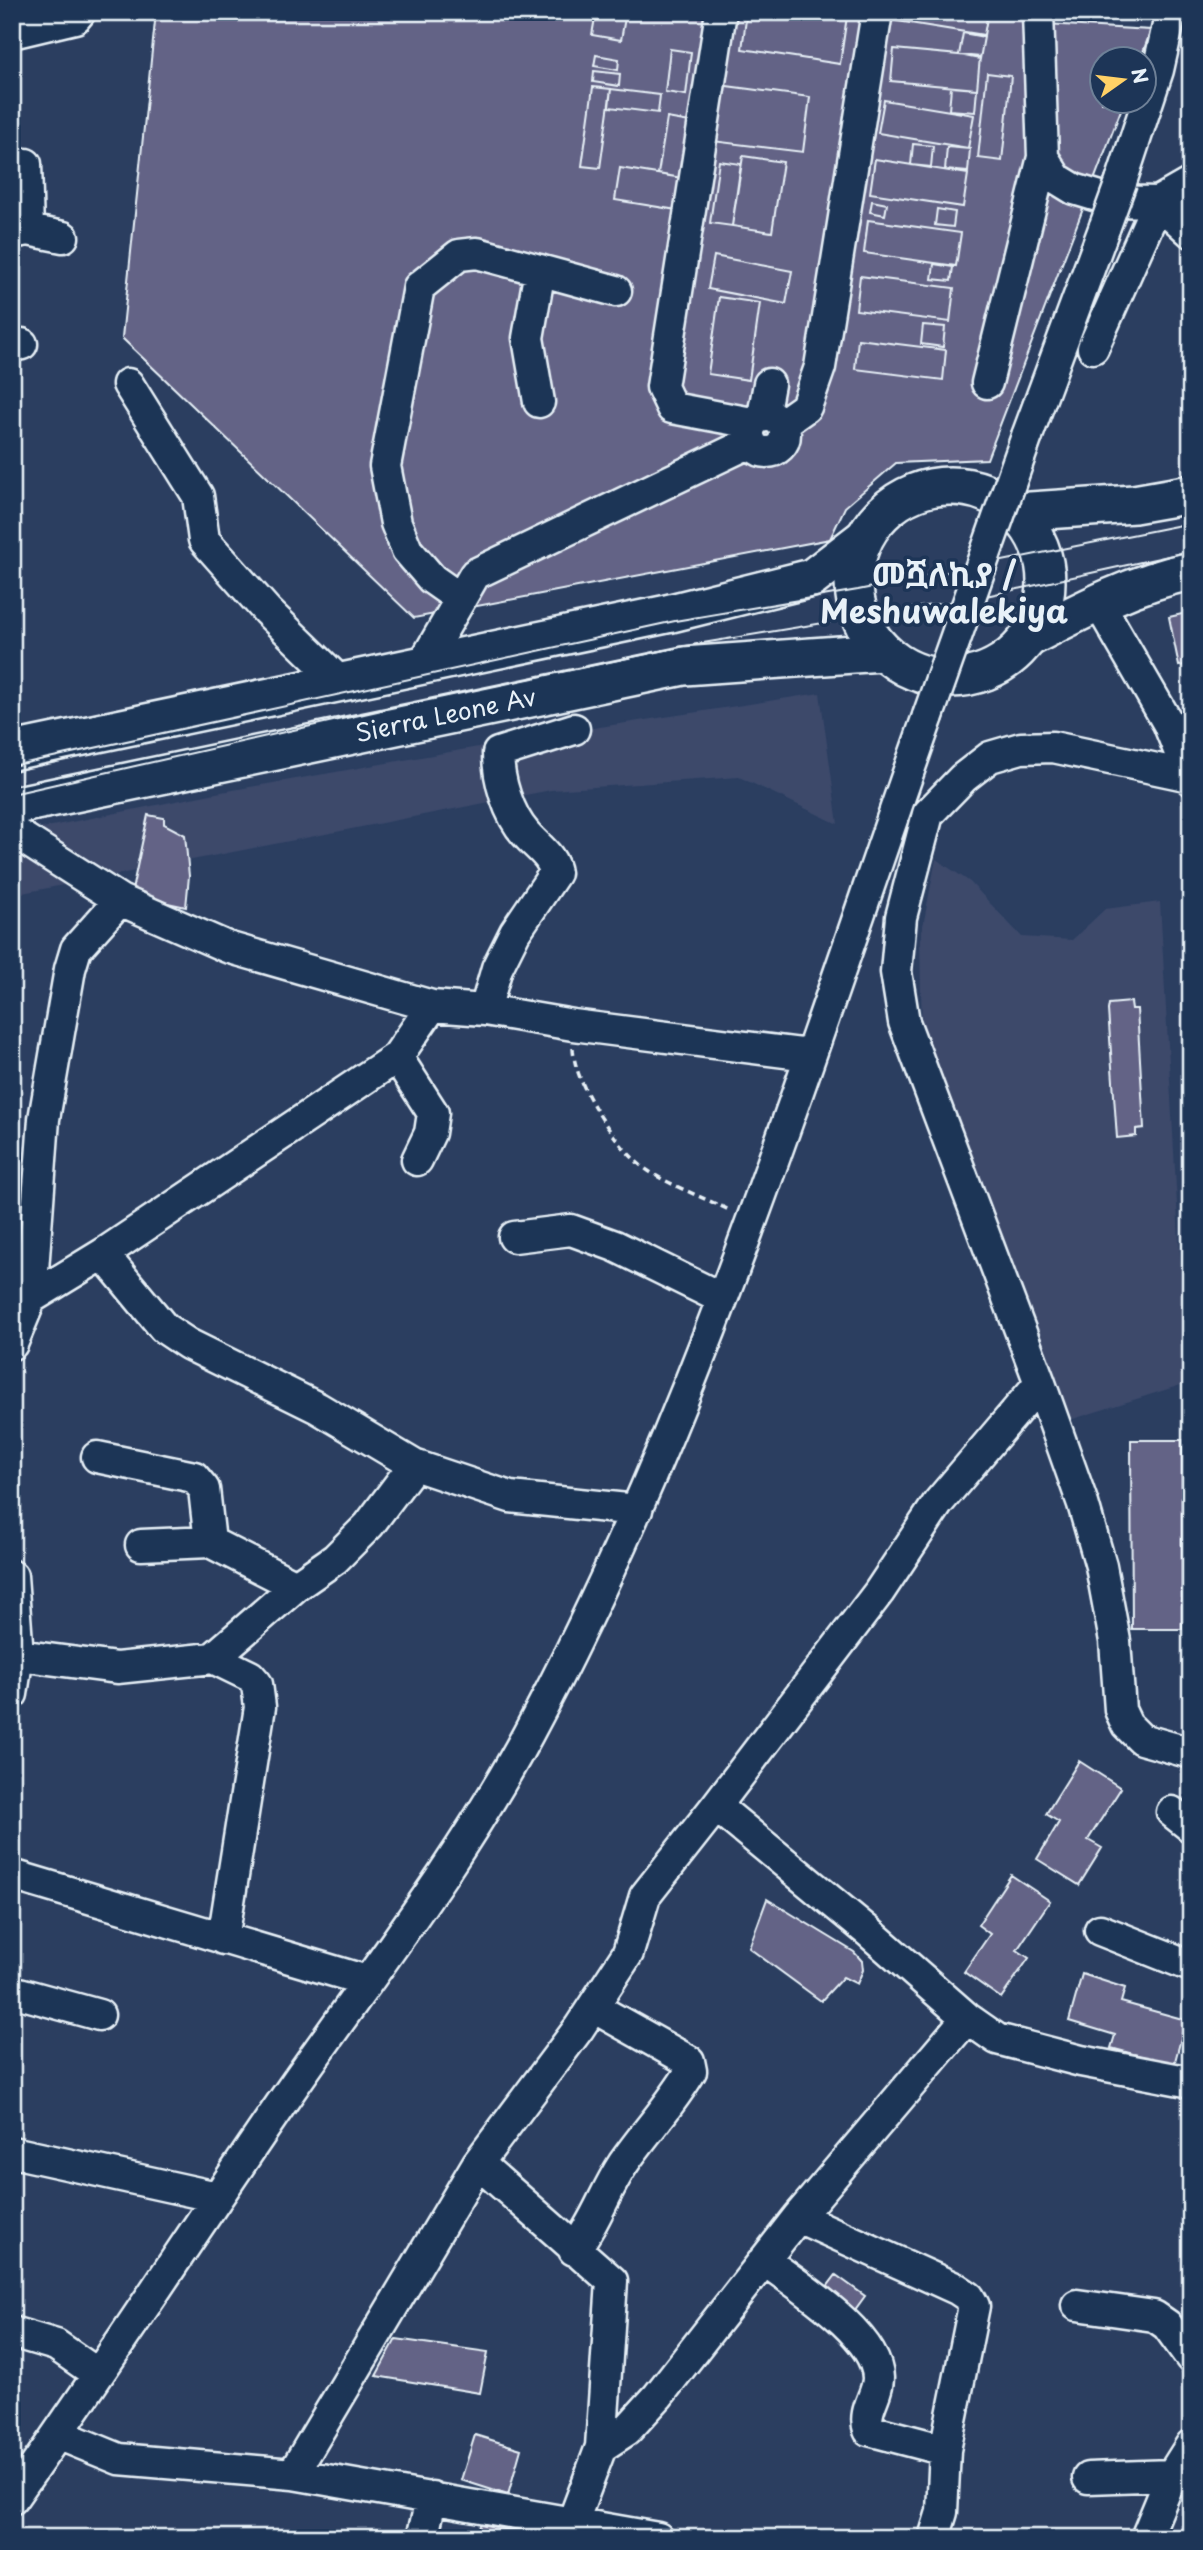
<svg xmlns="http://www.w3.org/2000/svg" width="1203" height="2550" font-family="'Playpen Sans','Noto Sans Ethiopic',sans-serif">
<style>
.built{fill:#3c496b}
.building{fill:#646486;stroke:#e8f1f8;stroke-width:2}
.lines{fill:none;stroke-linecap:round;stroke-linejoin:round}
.minor-casing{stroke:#e8f1f8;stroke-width:35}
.major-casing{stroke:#e8f1f8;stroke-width:42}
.path{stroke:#e8f1f8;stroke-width:3.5;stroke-dasharray:7 5;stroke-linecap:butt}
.minor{stroke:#1d3557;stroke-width:30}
.major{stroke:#1d3557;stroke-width:37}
.tram{stroke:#e8f1f8;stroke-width:2}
.minor-bridge-casing{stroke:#e8f1f8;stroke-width:35;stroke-linecap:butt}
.minor-bridge{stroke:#1d3557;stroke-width:30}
.labels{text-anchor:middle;stroke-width:7;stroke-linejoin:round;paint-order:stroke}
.street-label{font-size:24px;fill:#e8f1f8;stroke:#1d3557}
.district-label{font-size:32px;font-weight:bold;fill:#e8f1f8;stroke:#1d3557}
</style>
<rect width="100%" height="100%" fill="#2b3e60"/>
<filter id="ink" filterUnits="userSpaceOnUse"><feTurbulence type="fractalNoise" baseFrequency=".0143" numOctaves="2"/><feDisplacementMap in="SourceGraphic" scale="14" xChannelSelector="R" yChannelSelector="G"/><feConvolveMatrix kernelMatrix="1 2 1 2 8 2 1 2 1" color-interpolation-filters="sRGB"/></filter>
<g filter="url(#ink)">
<path class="built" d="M820 693 838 824 739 777 551 790 12 895V834L216 793 535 737Z
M936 859 970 882 1022 937 1072 940 1105 909 1160 902 1187 1383 1070 1420 996 1242 922 1039 920 941Z"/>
<path class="building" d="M156 12H1026L1028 23 1151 30 1140 60H1102V102H1124L987 459 896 463 845 507 830 539 414 618 122 338Z
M596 12H626L621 40 592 35Z
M747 12H826L847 16 840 64 742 49Z
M898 12H988L984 35 897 21Z
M963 33 984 37 980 59 959 55Z
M670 49 691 52 686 95 665 92Z
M894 49 980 57 977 89 891 81Z
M596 55 619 59 618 70 594 66Z
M594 71 620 74 619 86 593 82Z
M987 73 1011 76 1002 161 978 158Z
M719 85 810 97 803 152 712 141Z
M593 87 611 89 600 168 582 166Z
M951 87 977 89 975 112 949 110Z
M611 89 660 95 658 113 609 107Z
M884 100 974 115 968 148 878 133Z
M667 118 690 122 682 178 658 174Z
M913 144 933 146 931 167 911 165Z
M947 147 970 149 968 172 945 170Z
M743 156 783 162 772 232 732 226Z
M875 159 968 174 963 207 870 193Z
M719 161 741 164 732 226 710 223Z
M620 168 682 178 677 210 615 200Z
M872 201 887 204 885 215 870 212Z
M937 209 955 212 953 227 935 225Z
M868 220 961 233 956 266 864 253Z
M714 256 792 271 786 304 708 289Z
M934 264 953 267 951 281 932 279Z
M860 276 954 288 950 322 856 310Z
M719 297 760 303 749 380 708 374Z
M923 325 945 327 943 347 921 344Z
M858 339 946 350 943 380 855 369Z
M1191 612V664L1179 666 1169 617Z
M148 815 164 818V824L185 835 189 876 186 907 131 895Z
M1131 1002 1132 1009H1137L1144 1128 1136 1129V1136L1117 1138 1108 1010 1109 1004Z
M1131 1440H1182V1629H1132Z
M1079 1761 1121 1788 1088 1840 1102 1848 1079 1885 1037 1859 1059 1822 1046 1814Z
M1011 1875 1050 1901 1017 1950 1029 1958 1001 1998 964 1972 990 1934 978 1925Z
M767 1899 854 1952 862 1961 863 1970 857 1984 843 1977 821 2001 749 1948Z
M1082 1974 1125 1988 1121 2002 1186 2020 1174 2065 1111 2048 1115 2035 1069 2021Z
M836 2275 865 2296 846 2322 817 2300Z
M396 2339 488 2352 480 2393 376 2376Z
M475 2435 521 2449 508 2495 461 2480Z
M480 2524 534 2535 533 2538H478Z"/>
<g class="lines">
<defs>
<path id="minor" d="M721 12 662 387 672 408 752 423
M1038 12 1043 157 1056 178 1074 189 1114 201 1158 202 1191 183
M12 33 75 18 80 12
M26 164 28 230
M1121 182 1158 70 1171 12
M12 233 28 230 63 237
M12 346 22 344
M1093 348 1158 202 1191 232
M987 383 1043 157
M128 384 198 496 204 540 267 611 340 682
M539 402 528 338 540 270
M763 416 769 384
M749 434a18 18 0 1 1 36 0a18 18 0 1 1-36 0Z
M782 424 806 407 820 367 877 12
M1027 436 1105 226
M459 598 432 579 407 550 396 523 385 466 419 287 459 255 477 253 616 291
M1098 602 1168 723 1191 780
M423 664 475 574 751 442
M1190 776 1053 747 1021 748 990 757 963 778 928 814 901 917 896 972 904 1022 1040 1383 938 1503 879 1592 716 1806 870 1933 967 2018 997 2039 1081 2061 1191 2082
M12 831 120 900 227 947 432 1006 485 1010 573 1025 809 1055
M485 1010 497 968 515 932 555 873C553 856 537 847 526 834 508 814 498 779 498 753L574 729
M397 1057 433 1113 430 1133 417 1160
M514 1237 571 1230 615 1246 721 1298
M103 1254 164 1328 188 1344 318 1408 414 1465 510 1497 637 1510
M31 1298 44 1119 70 969 76 949 120 900
M12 1344 31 1298 103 1254 397 1057 432 1006
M1040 1383 1083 1504 1101 1566 1115 1641 1120 1710 1127 1725 1141 1739 1191 1753
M97 1457 194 1477 204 1489 210 1542 296 1586
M141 1545 210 1542
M12 1576 18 1655 12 1694
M18 1655 117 1668 213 1658 250 1676 257 1684 260 1707 223 1939
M213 1658 296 1586 335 1559 369 1525 414 1465
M1172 1812 1191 1827
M12 1875 367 1981
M1100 1930 1191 1966
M12 1991 99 2015
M12 2152 217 2197
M478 2163 612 2281 601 2447
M798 2217 957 2289 969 2297 974 2306 945 2450 942 2512 934 2538
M574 2250C597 2220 604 2193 623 2164 645 2132 671 2105 691 2071L689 2061 593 2007
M764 2260C796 2284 877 2334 878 2378 878 2396 862 2410 869 2430L945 2450
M1077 2305 1154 2316 1167 2325 1191 2358
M12 2332 56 2345 96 2373
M58 2434 119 2459 293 2474
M1088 2478 1172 2475
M12 2499C108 2364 198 2224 292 2088 373 1972 461 1859 528 1734 699 1415 808 1056 928 716
M572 2524 601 2447 627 2430 658 2396 798 2217 967 2018
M422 2538 432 2497
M658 2538 293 2474 478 2163 579 2028 628 1953 645 1896 716 1806
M1146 2538 1172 2475 1191 2445"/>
<g id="major">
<circle cx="950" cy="582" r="96"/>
<path d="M1016 512 1134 504 1191 494"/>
<path d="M1030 637C1082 610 1133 583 1191 571"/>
<path d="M12 751 667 614 812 578 864 538"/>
<path id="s1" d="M12 806 684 666 882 652"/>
</g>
</defs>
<use href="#minor" class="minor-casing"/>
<use href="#major" class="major-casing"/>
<path class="path" d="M573 1048C574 1083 612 1139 638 1163 656 1180 705 1198 729 1210"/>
<use href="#minor" class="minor"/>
<use href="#major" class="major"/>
<path class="tram" d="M12 766 675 621 858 590 1191 523
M12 794 386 709 685 646 986 596 1191 551"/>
<defs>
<path id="minor-bridge" d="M1105 226 1121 182
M928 716 1027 436"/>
</defs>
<use href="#minor-bridge" class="minor-bridge-casing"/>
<use href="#minor-bridge" class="minor-bridge"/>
</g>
</g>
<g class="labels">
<g class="street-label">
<text dy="8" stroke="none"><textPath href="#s1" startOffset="443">Sierra Leone Av</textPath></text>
</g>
<g class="district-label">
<text x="944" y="586">መሿለኪያ /<tspan x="944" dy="37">Meshuwalekiya</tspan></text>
</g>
</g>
<rect width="1203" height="2550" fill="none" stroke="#1d3557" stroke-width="42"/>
<rect x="21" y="21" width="1161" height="2508" fill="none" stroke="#e8f1f8" stroke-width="2.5" filter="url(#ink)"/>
<g transform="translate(1123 80) rotate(76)"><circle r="33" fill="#1d3557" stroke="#6e8097" stroke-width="2"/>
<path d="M0-5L12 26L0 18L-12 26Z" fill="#ffd166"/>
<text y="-10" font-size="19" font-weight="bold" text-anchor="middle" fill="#e8f1f8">N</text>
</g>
</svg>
